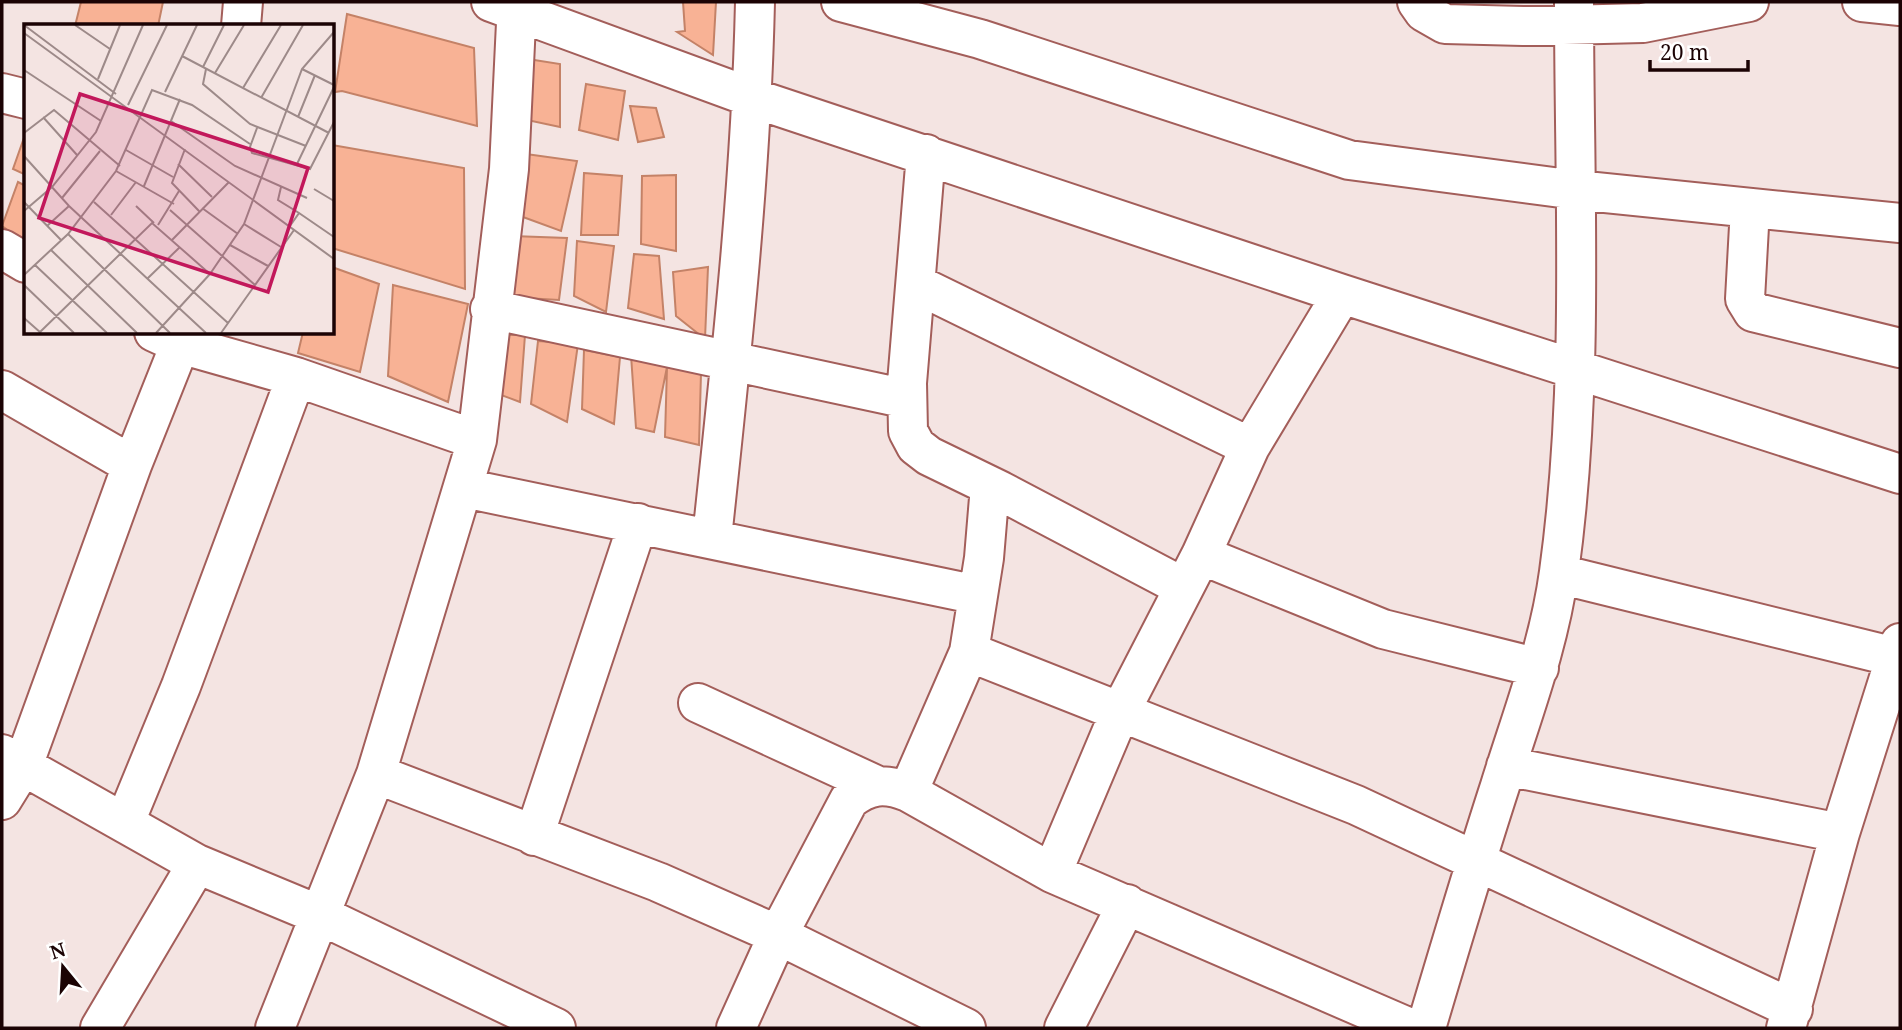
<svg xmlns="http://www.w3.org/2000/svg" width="1902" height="1030" font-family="'Noto Serif',serif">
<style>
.building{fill:#f8b295;stroke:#c48267;stroke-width:2}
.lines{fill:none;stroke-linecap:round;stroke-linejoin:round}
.minor-casing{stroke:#a35e5a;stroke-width:42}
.minor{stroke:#fff;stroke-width:38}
.inset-road{fill:none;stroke:#9d8a89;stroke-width:2}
.view{fill:#c2185b;fill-opacity:0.15;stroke:#c2185b;stroke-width:3.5}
.inset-edge{fill:none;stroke:#1b0304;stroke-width:3.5}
</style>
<rect width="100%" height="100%" fill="#f4e4e2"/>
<path class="building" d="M81 2H163L158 26H75Z
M683 2H716L713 55 677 32 685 31Z
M347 14 474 48 477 126 342 91 335 92Z
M528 59 560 64V127L527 120Z
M586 84 625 91 618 140 579 130Z
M630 106 656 108 664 137 638 142Z
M26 132V175L13 169Z
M332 145 464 168 465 289 332 248Z
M526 154 577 161 561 231 523 217Z
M584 173 622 176 618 235H581Z
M676 175V251L641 244 642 176Z
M18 182 26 186V243L2 226Z
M512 236 567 238 559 300 507 297Z
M577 241 614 246 606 312 574 296Z
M634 254 659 256 664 319 628 308Z
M332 267 379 284 360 372 298 353 303 332H332Z
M708 267 705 339 676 316 673 272Z
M393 285 468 304 448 402 388 376Z
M499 335H525L520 402 493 392Z
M538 341 578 344 567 422 531 404Z
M584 350 620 357 614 424 582 409Z
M631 355 668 362 654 432 636 428Z
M667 367 701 373 699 445 665 437Z"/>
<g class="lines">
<defs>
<path id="minor" d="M491 2 753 98 1342 294 1900 474
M841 2 980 39 1349 160 1576 190 1900 223
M1417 2 1424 12 1445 24 1523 26 1643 23 1749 2
M1862 2 1900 6
M241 26 243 2
M2 93 26 99
M926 154 907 383 908 431 916 446 929 456 1001 491 1183 587
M1750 208 1745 299 1753 312 1900 348
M2 249 26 263
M916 284 1250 447
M490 309 907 399
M154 332 180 344 296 377 477 440
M2 390 132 465
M464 488 978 595
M712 538C731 359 751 181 755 2
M1201 555 1383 629 1539 668
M1559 574 1895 657
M969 652 1356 805 1793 1009
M698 703 876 785
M2 754 197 864 322 916 556 1028
M1506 766 1840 833
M376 774 658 882 778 935 966 1028
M908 792 969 652 984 558 990 486
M2 800 23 766 132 465 185 332
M125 822 181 686 296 377
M534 836 638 523
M1052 873 1120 712 1201 555 1250 447 1342 294
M100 1028 197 864
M275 1028 376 774 477 440 509 169 517 2
M736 1028 778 935 849 800C869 784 885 783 908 792L1052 873 1410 1028
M1064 1028 1127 904
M1426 1028C1450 947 1474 866 1500 786 1522 715 1549 646 1559 572 1585 384 1574 191 1574 2
M1786 1028 1840 833 1900 643"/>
</defs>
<use href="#minor" class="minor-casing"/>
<use href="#minor" class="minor"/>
</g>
<g transform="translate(24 24)">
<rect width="310" height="310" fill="#f4e4e2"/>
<path class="inset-road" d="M0 1 92 70M51 1 86 25M0 9 310 235M158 32 305 109M179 43 200 1M182 45 179 60 226 100 282 122M278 45 310 61M0 46 77 97M191 49 220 1M74 55 96 1M219 64 257 1M141 68 173 1M237 74 279 1M104 81 143 1M19 93 53 131M274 93 291 51M147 97 211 142 283 174M233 104 226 123 228 129 286 145 310 98M0 109 30 86 96 142M161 125 148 159 175 187M102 126 149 153M0 132 45 182 182 309M154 140 188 173M273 140 310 63M92 147 150 180M120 162 156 75M257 163 254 176 275 189 266 202M290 165 310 177M38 174 76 127M0 178 37 216M70 178 204 299M112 182 130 199M178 184 214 210M146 186 231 261M0 187 28 163 72 108 119 1M275 189 310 213M87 191 112 158M220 200 257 223M134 201 155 167M23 202 45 182M44 210 146 309M148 216 205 158M206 221 244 242M27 226 113 309M11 241 83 309M186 250 220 200 278 45 310 8M0 251 44 210 92 147 128 66 168 81 226 120M124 254 156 223M0 261 50 309M0 294 17 309M15 309 128 199 186 250 132 309M197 309 270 206"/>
<path class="view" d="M56 70 284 144 244 268 15 194Z"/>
<rect width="310" height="310" class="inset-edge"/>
</g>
<rect width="1902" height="1030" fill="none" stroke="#1b0304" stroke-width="7"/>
<g transform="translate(63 967) rotate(342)" stroke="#ffffff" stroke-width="5" paint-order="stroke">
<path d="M0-5L12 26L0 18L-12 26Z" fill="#1b0304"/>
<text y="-10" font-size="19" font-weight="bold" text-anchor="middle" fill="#1b0304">N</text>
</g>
<path d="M1650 60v10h98v-10" fill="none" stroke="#1b0304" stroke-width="3.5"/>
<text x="1660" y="60" font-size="21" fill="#1b0304" stroke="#ffffff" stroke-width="5" paint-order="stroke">20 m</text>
</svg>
